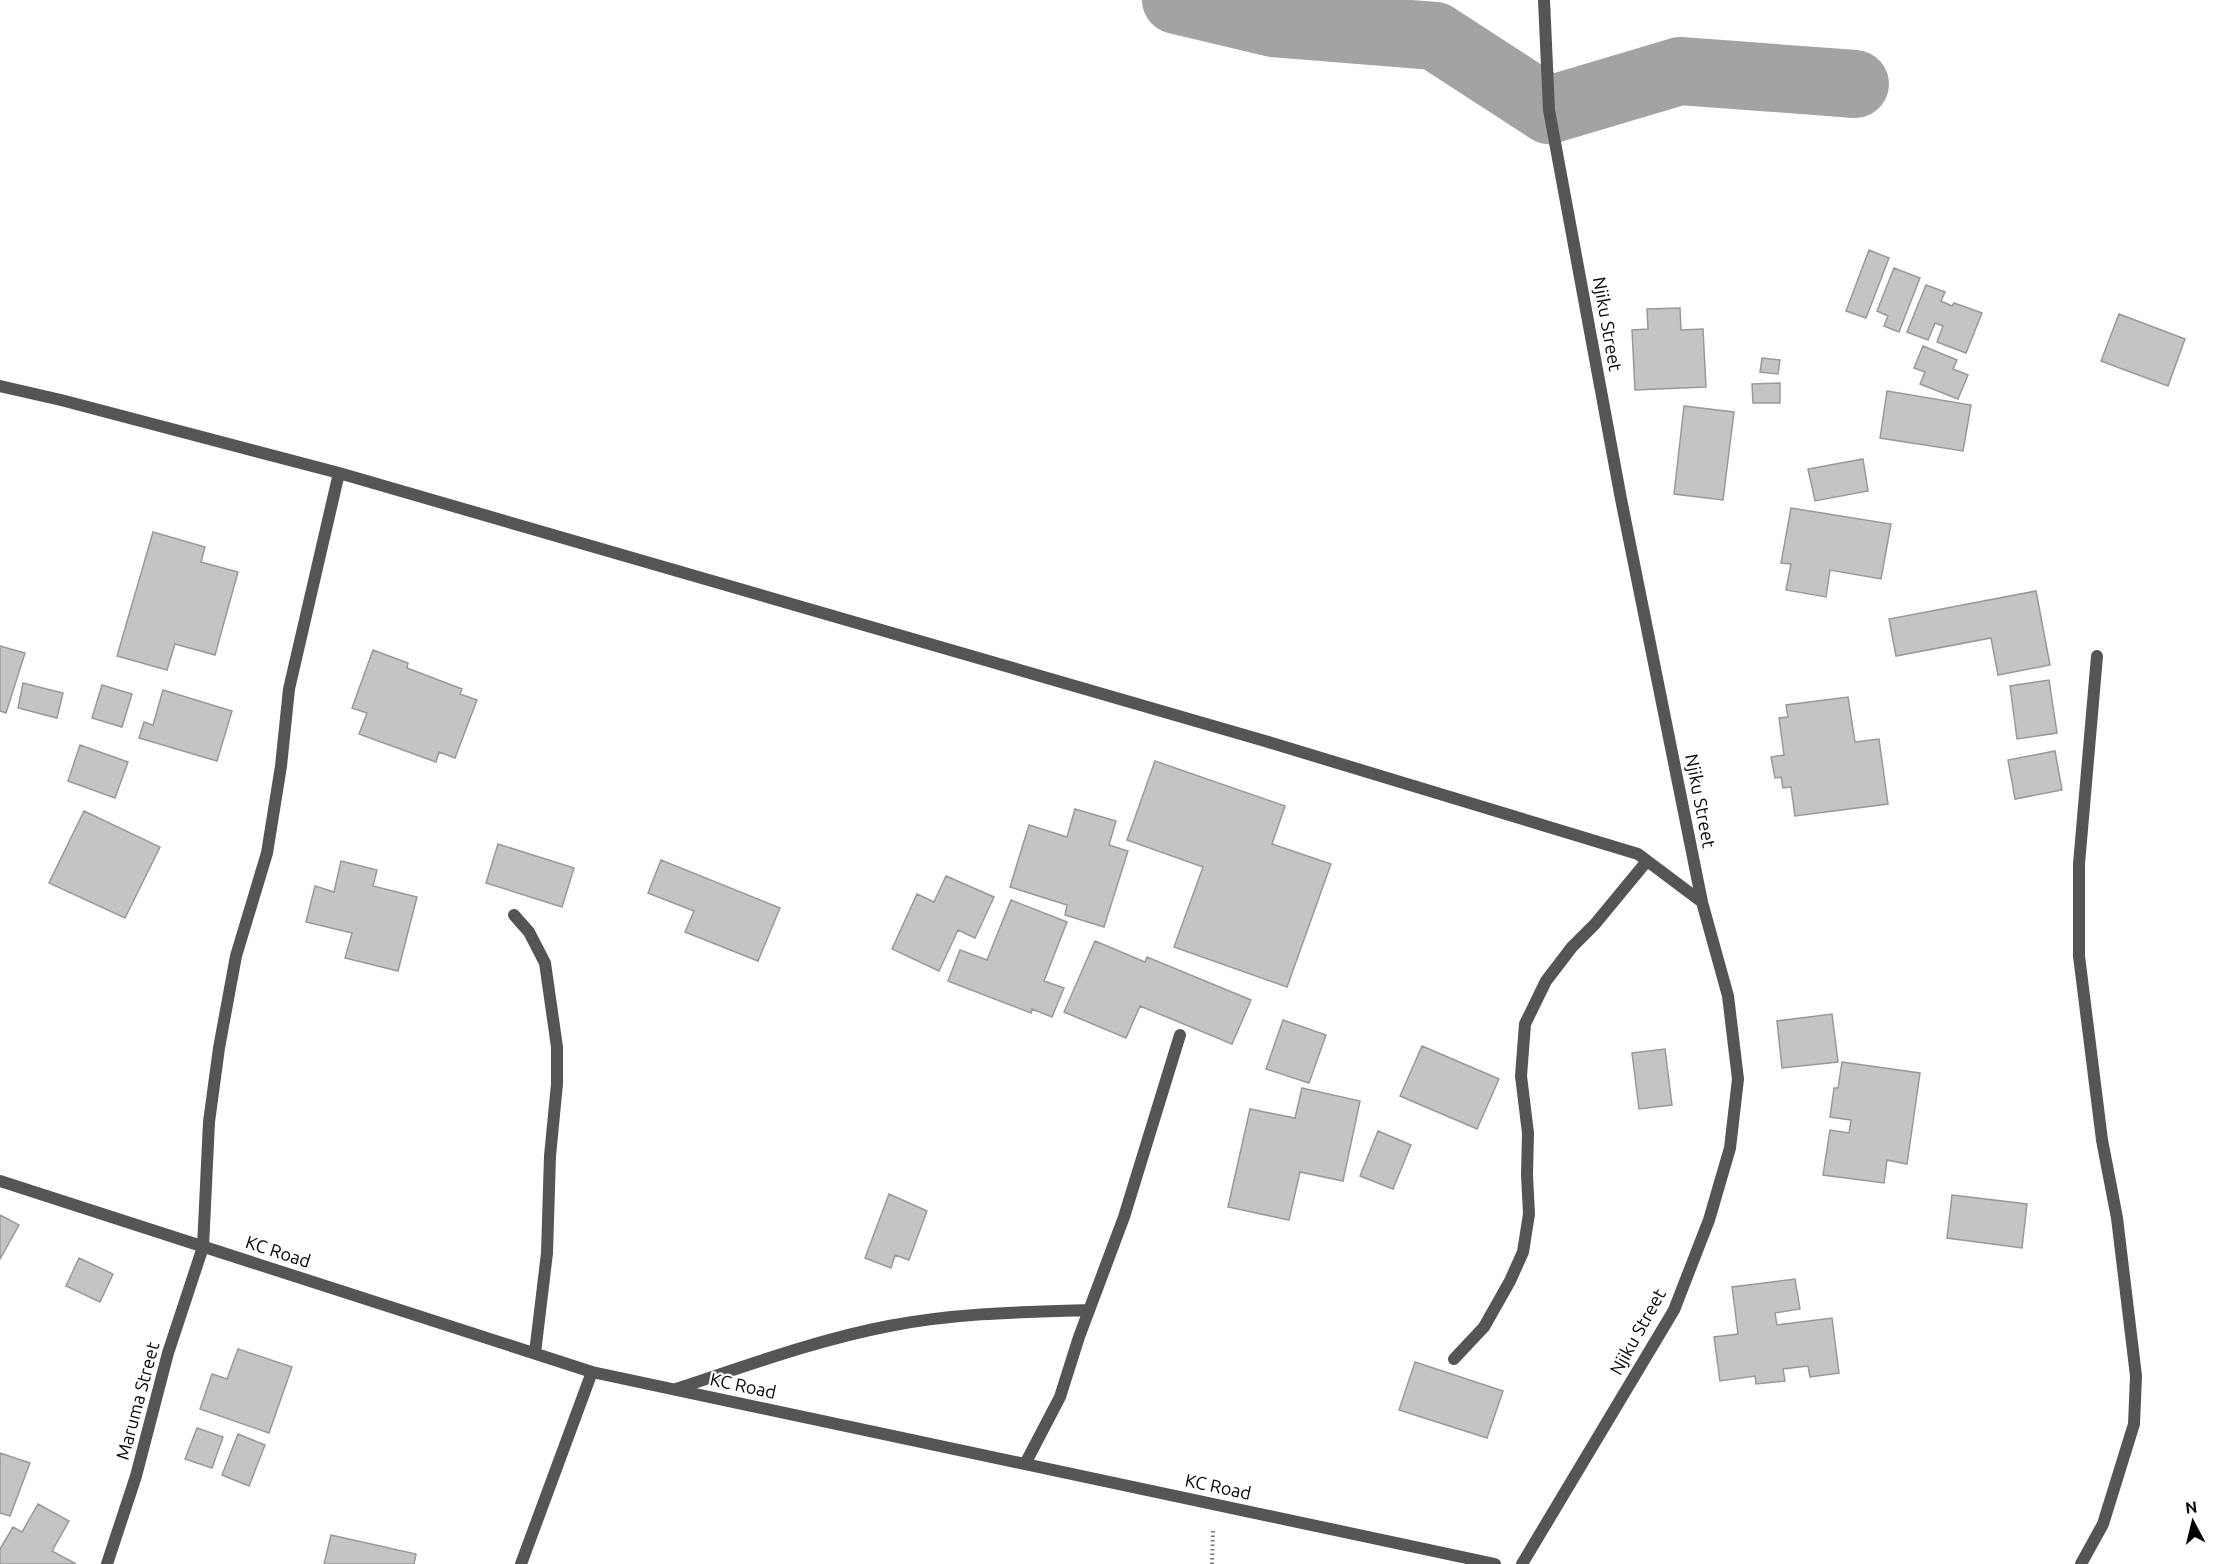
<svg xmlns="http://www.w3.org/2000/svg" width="2235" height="1564" font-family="Ubuntu,sans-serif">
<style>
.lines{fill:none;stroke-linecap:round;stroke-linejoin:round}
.river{stroke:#a3a3a3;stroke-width:68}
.building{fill:#c4c4c4;stroke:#999;stroke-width:1.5}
.path{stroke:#777;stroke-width:4;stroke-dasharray:1.5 3;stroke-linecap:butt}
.minor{stroke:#555;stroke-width:12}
.labels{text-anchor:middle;stroke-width:4.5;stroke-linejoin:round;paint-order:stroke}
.street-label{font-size:18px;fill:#000;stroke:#fff}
</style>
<rect width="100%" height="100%" fill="#fff"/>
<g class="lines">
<path class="river" d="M1176 0 1273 23 1435 36 1549 110 1680 71 1855 84"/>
</g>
<path class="building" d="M1869 250 1889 258 1866 318 1846 311Z
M1894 268 1920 278 1899 332 1884 326 1888 316 1877 311Z
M1926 285 1945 292 1941 301 1952 306 1954 303 1982 313 1966 353 1937 342 1943 326 1935 323 1928 340 1907 332Z
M1680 308 1681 330 1703 329 1706 387 1635 390 1632 330 1648 329 1647 309Z
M2119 314 2185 339 2168 386 2101 361Z
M1923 346 1957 360 1953 369 1968 375 1958 399 1920 384 1925 372 1914 368Z
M1762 358 1780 360 1778 374 1760 372Z
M1780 383V403H1753L1752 384Z
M1887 391 1971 405 1963 451 1880 438Z
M1684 406 1734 412 1723 500 1674 494Z
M1863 459 1868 491 1815 501 1808 469Z
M1791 508 1891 524 1881 579 1830 570 1826 597 1786 590 1791 564 1781 563Z
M153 532 205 547 201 562 238 572 215 655 175 644 167 670 117 656Z
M2036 591 2050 665 1998 675 1991 638 1896 656 1889 619Z
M0 646 25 653 6 713 0 711Z
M373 650 408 663 407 668 462 689 460 694 477 700 455 758 439 752 436 762 359 734 367 713 352 708Z
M2049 680 2057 733 2017 739 2010 686Z
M23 683 63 693 57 718 18 708Z
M102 685 132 694 122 727 92 718Z
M163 690 232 711 217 761 139 738 144 722 153 725Z
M1848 697 1855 742 1879 739 1888 804 1795 816 1791 787 1783 788 1781 777 1775 778 1771 757 1784 755 1779 718 1788 717 1786 705Z
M80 745 128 762 115 798 68 781Z
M2055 751 2062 790 2015 799 2008 760Z
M1155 761 1285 806 1272 844 1331 864 1287 987 1174 947 1203 867 1127 840Z
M1075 809 1116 821 1109 845 1128 851 1104 927 1065 915 1067 905 1010 887 1029 825 1067 837Z
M84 811 160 847 125 918 49 883Z
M498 844 574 868 562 907 486 883Z
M661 860 780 908 758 961 685 932 694 911 648 893Z
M341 861 377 870 373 886 417 897 398 971 345 958 352 933 306 922 315 886 334 892Z
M946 876 994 897 975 938 958 930 939 971 892 949 917 894 934 902Z
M1011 900 1067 922 1044 981 1064 988 1052 1017 1032 1009 1031 1013 948 981 960 950 987 960Z
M1095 941 1145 962 1147 957 1251 1000 1232 1044 1140 1006 1126 1038 1064 1012Z
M1832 1014 1838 1062 1782 1068 1777 1021Z
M1283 1020 1326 1035 1309 1083 1266 1069Z
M1422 1046 1499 1079 1477 1129 1400 1096Z
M1665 1049 1672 1105 1639 1109 1632 1053Z
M1842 1062 1920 1073 1907 1164 1887 1160 1884 1183 1823 1175 1830 1130 1849 1133 1851 1120 1830 1117 1834 1088H1838Z
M1302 1088 1360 1101 1343 1181 1300 1172 1289 1220 1228 1207 1250 1109 1295 1118Z
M1378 1131 1411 1145 1393 1189 1360 1176Z
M889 1194 927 1211 909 1260 895 1255 891 1268 865 1258Z
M1952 1195 2027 1204 2022 1248 1947 1238Z
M0 1215 19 1225 0 1259Z
M79 1258 113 1274 100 1302 66 1286Z
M1795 1279 1800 1309 1775 1313 1777 1325 1832 1318 1839 1373 1810 1377 1808 1366 1783 1369 1785 1381 1756 1384 1755 1376 1720 1381 1714 1337 1738 1334 1732 1287Z
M238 1349 292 1367 269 1433 200 1409 212 1374 227 1379Z
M1415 1362 1503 1391 1487 1438 1399 1410Z
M197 1428 223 1437 212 1468 185 1459Z
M238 1434 265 1445 249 1486 222 1475Z
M0 1453 30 1463 10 1516 0 1513Z
M38 1504 69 1521 52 1551 76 1564H0V1549L13 1527 22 1532Z
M331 1535 416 1554 414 1564H324Z"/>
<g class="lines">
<path class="path" d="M1212 1564 1213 1529"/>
<path class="minor" d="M0 386 61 400 339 473 1265 741 1638 854 1702 902
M514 915 529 932 545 963 557 1047V1084L550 1156 547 1253 535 1353
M0 1181 592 1372 1495 1564
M1454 1359 1484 1327 1510 1281 1523 1252 1529 1214 1527 1175 1528 1133 1521 1076 1525 1024 1546 981 1572 947 1595 924 1647 861
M676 1389C746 1366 816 1340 889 1326 955 1313 1022 1312 1089 1310
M1025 1464 1060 1397 1079 1337 1124 1217 1180 1035
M107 1564 136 1476 168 1353 203 1247 209 1122 219 1048 236 956 267 853 281 766 289 689 339 473
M521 1564 592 1372
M1522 1564 1674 1310 1709 1220 1730 1148 1738 1079 1728 996 1702 902 1621 499 1549 110 1544 0
M2081 1564 2103 1524 2134 1424 2136 1376 2117 1218 2102 1140 2079 956V864L2097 656"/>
</g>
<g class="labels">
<g class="street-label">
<text transform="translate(1607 324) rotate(80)" y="6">Njiku Street</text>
<text transform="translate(1700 801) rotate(79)" y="6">Njiku Street</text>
<text transform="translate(278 1252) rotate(18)" y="6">KC Road</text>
<text transform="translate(1638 1332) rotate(-61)" y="6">Njiku Street</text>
<text transform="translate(743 1386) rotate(12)" y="6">KC Road</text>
<text transform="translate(138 1401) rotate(-75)" y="6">Maruma Street</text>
<text transform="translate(1218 1487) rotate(12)" y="6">KC Road</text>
</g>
</g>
<g transform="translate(2193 1522) rotate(353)" stroke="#ffffff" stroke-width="4.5" paint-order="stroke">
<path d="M0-4.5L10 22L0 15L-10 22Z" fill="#000000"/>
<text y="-9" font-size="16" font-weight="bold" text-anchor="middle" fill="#000000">N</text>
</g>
</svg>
